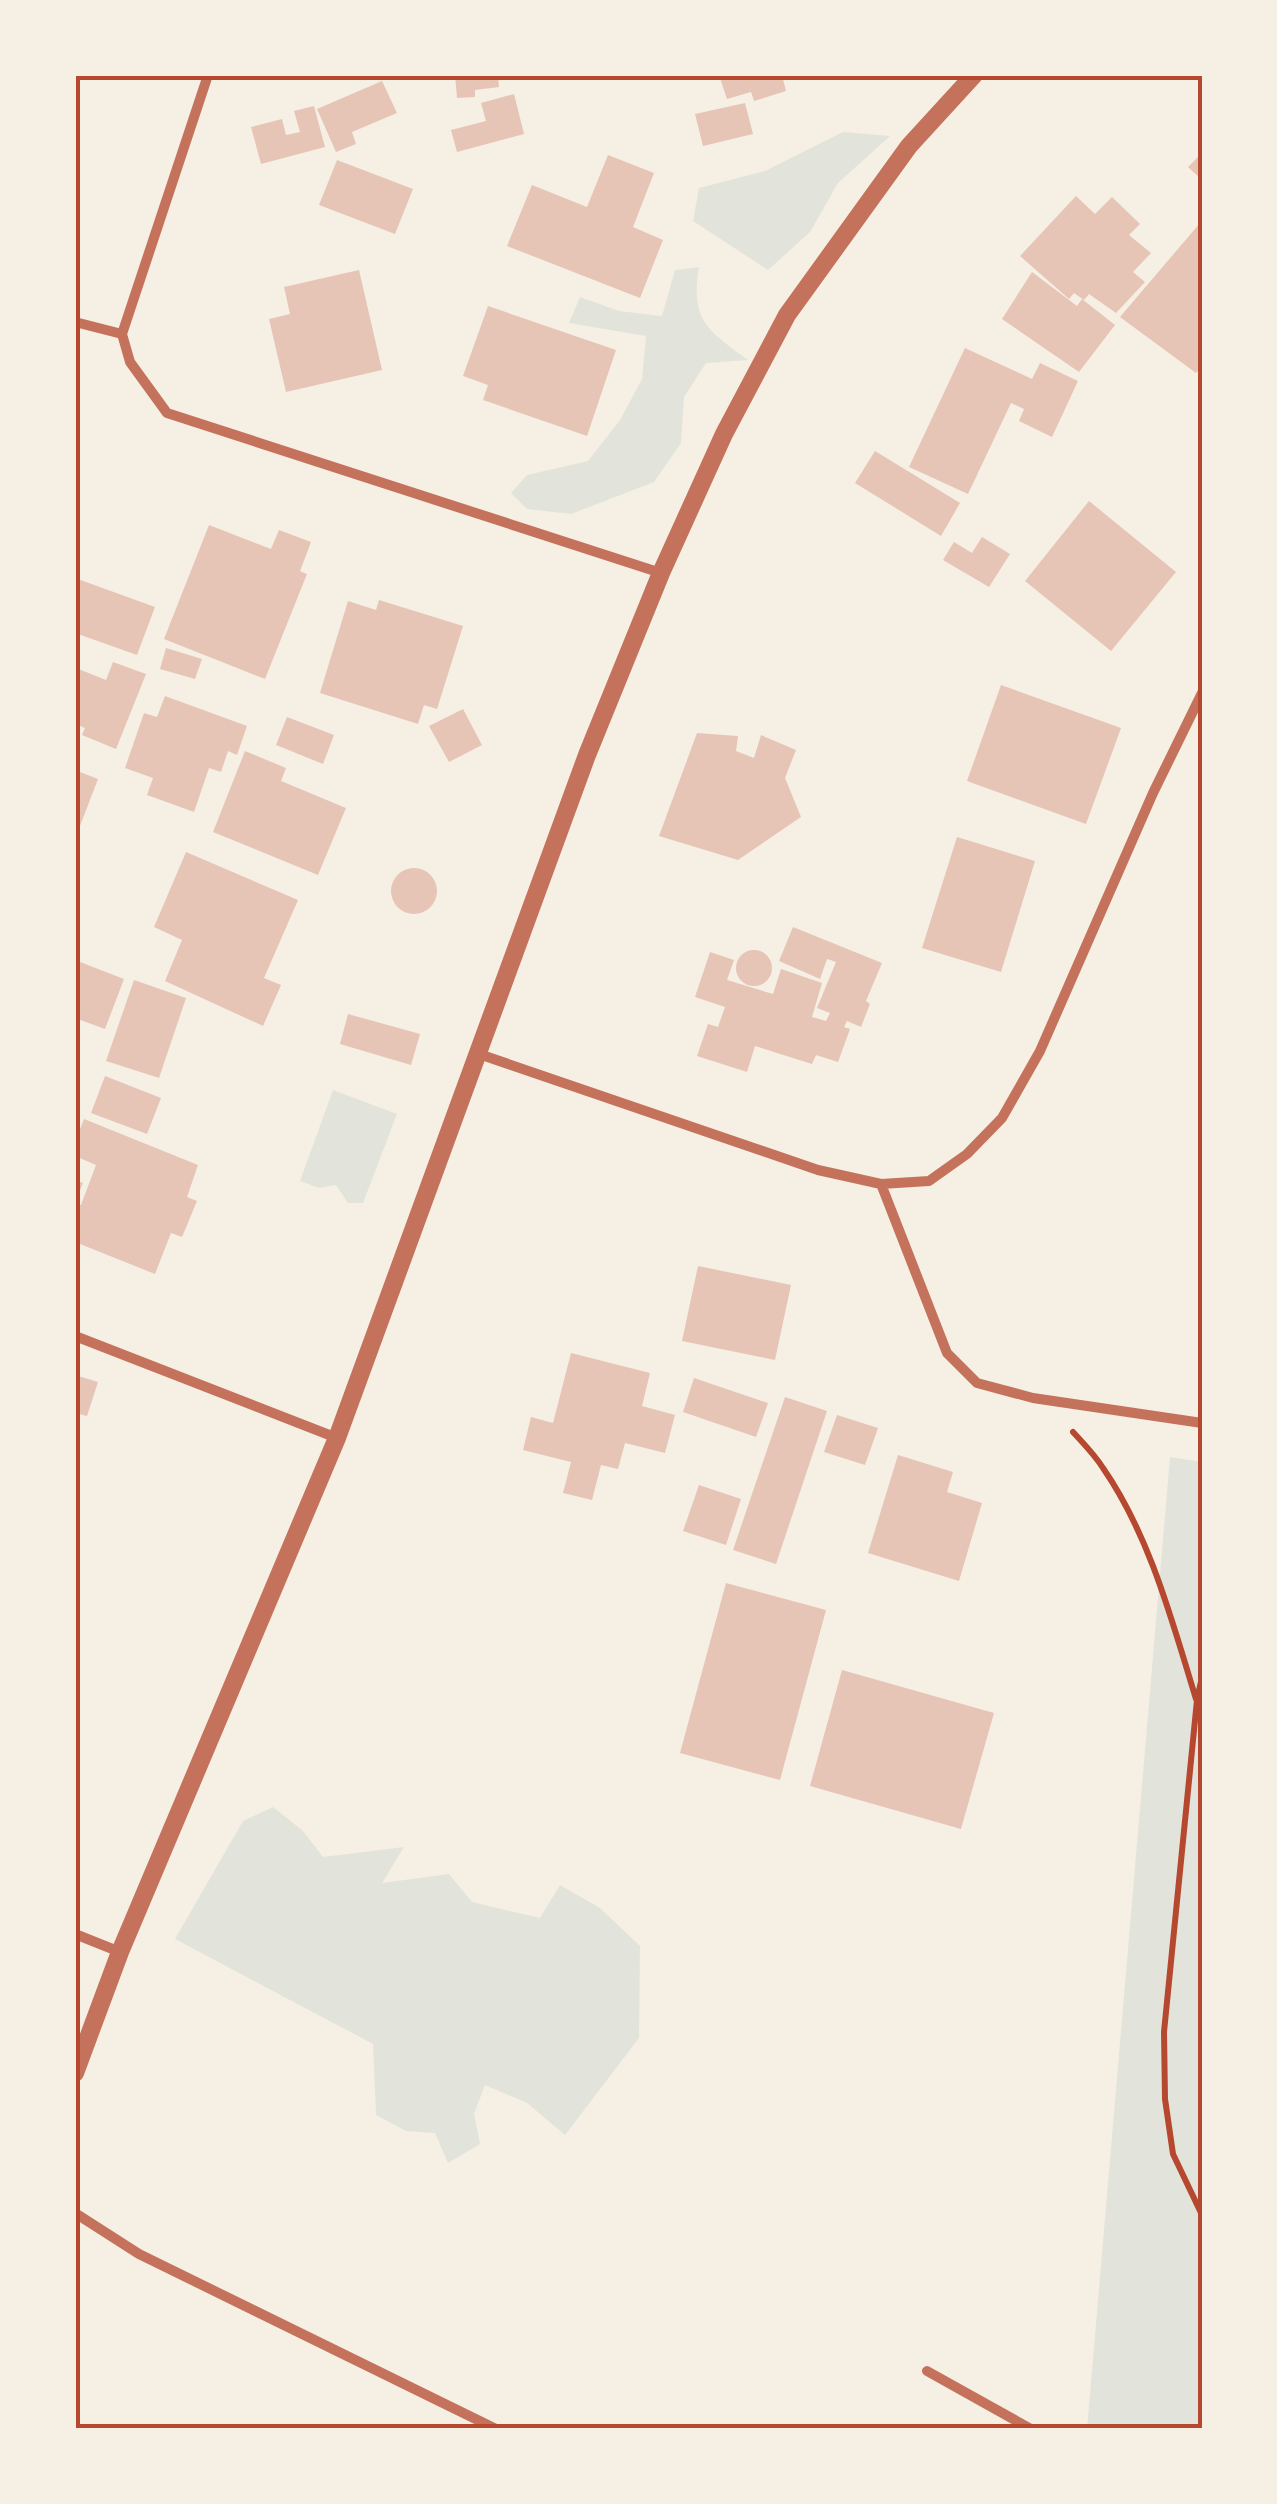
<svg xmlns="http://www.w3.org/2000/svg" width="1277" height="2504" font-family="Lato,sans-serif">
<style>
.green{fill:#e2e4dc}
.building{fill:#e6c5b7}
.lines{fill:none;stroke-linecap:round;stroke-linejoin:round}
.path{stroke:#b5482f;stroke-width:6}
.minor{stroke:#c5725c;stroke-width:10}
.tertiary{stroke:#c5725c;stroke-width:18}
.neatline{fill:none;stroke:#b5482f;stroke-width:4}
</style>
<rect width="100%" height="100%" fill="#f6efe4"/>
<path class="green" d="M843 132 890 136 838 183 810 232 768 270 693 221 699 188 765 171Z
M699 267C690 321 708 330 748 360L706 363 684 397 681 443 654 482 571 514 527 509 511 493 527 475 588 461 620 420 642 379 646 336 569 323 580 297 619 311 662 316 675 270Z
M333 1090 397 1114 363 1203H348L336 1185 319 1188 300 1181Z
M1170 1457 1202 1462V2429H1087Z
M273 1807 303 1831 323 1857 404 1847 382 1883 449 1874 472 1902 540 1918 560 1885 600 1908 640 1946 639 2038 565 2135 527 2103 485 2085 474 2114 480 2144 448 2163 435 2133 406 2131 376 2115 373 2044 175 1939 243 1821Z"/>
<path class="building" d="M455 75H498L499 87 475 90V97L457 98Z
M719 75H782L786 91 754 101 751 92 727 99Z
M382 81 397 113 352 132 356 144 336 152 317 109Z
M514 94 524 134 457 152 451 130 486 121 481 103Z
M745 103 753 134 703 146 695 114Z
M314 106 325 147 261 164 251 127 282 119 286 135 300 132 294 111Z
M1202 153V180L1188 167Z
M608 155 654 173 633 227 663 240 640 298 507 246 532 185 587 207Z
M337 160 413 189 395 234 319 205Z
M1076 196 1095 214 1112 197 1140 224 1129 235 1151 253 1133 272 1145 282 1116 313 1089 294 1084 300 1074 293 1069 299 1020 256Z
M1200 223 1202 366 1196 373 1120 317Z
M359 270 382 370 286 392 269 319 290 314 284 287Z
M1032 272 1077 306 1082 299 1115 325 1079 372 1002 319Z
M488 306 616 350 587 436 483 400 488 385 463 376Z
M965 348 1032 379 1040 363 1078 381 1052 437 1019 421 1024 409 1011 403 968 494 909 467Z
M875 451 960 503 941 536 855 483Z
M1089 501 1176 572 1111 651 1025 581Z
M209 525 271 549 279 530 311 542 300 571 307 574 265 679 164 639Z
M982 537 1010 554 989 587 943 560 954 542 972 553Z
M75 578 155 607 137 655 75 633Z
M379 600 463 626 437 709 424 705 418 724 320 693 348 601 376 610Z
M166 648 202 659 195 679 160 669Z
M113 662 146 674 116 749 82 735 85 728 75 724 76 668 106 680Z
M1001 685 1121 728 1086 824 967 781Z
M165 696 247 726 237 755 228 751 221 772 209 768 194 812 147 795 153 778 125 768 144 713 157 717Z
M463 709 482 745 449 762 429 726Z
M287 717 334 735 323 764 276 745Z
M697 733 738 736 736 751 754 758 761 735 796 750 785 778 801 817 738 860 659 836Z
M245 751 286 768 281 781 346 808 318 875 213 832Z
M75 770 98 779 75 839Z
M957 837 1035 861 1001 972 922 948Z
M186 852 298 900 264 978 281 985 263 1026 165 981 182 940 154 927Z
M391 891a23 23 0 1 1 46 0a23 23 0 1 1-46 0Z
M793 927 882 963 866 1001 870 1004 861 1027 847 1021 844 1027 850 1029 838 1062 816 1055 812 1064 755 1046 747 1072 697 1056 708 1024 718 1027 725 1007 695 997 710 952 734 960 727 980 773 994 781 969 822 983 812 1017 826 1021 830 1013 817 1008 836 962 827 959 820 979 779 961Z
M736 968a18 18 0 1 1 36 0a18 18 0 1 1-36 0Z
M75 960 124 979 105 1029 75 1018Z
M134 980 186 998 159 1078 106 1061Z
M348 1014 420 1034 411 1065 340 1044Z
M105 1076 161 1098 147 1134 91 1113Z
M84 1119 198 1165 187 1197 197 1201 182 1237 171 1233 155 1274 75 1242V1204L81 1205 96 1165 75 1156V1142Z
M75 1180 83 1183 75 1203Z
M698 1266 791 1285 775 1360 682 1341Z
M571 1353 650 1373 642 1406 675 1415 665 1453 625 1443 618 1469 601 1465 592 1500 563 1493 571 1462 523 1450 531 1417 553 1423Z
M75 1375 98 1382 87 1416 75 1413Z
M694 1378 768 1403 756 1437 683 1412Z
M785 1397 827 1411 776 1564 733 1550Z
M837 1415 878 1428 865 1465 824 1452Z
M898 1455 953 1472 947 1492 982 1503 959 1581 868 1553Z
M699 1485 741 1499 726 1545 683 1531Z
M726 1583 826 1610 780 1780 680 1753Z
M842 1670 994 1713 961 1829 810 1786Z"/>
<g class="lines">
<path class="path" d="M1073 1432C1083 1443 1095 1455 1103 1468 1150 1536 1172 1621 1196 1699
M1202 1677 1197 1700 1164 2032 1165 2099 1173 2154 1202 2215"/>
<path class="minor" d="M208 75 122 334 130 362 167 413 661 573
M75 322 122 334
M479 1054 818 1170 881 1184 929 1181 967 1154 1002 1118 1040 1051 1153 793 1202 693
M881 1184 947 1353 977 1383 1033 1398 1202 1423
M75 1336 337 1438
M75 1934 120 1952
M75 2213 139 2254 496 2429
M927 2371 1031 2429"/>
<path class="tertiary" d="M75 2073 120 1952 337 1438 587 755 661 573 724 434 787 315 909 146 974 75"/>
</g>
<rect width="1277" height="2504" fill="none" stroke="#f6efe4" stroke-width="155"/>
<rect x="78" y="78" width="1122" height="2348" class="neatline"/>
</svg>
